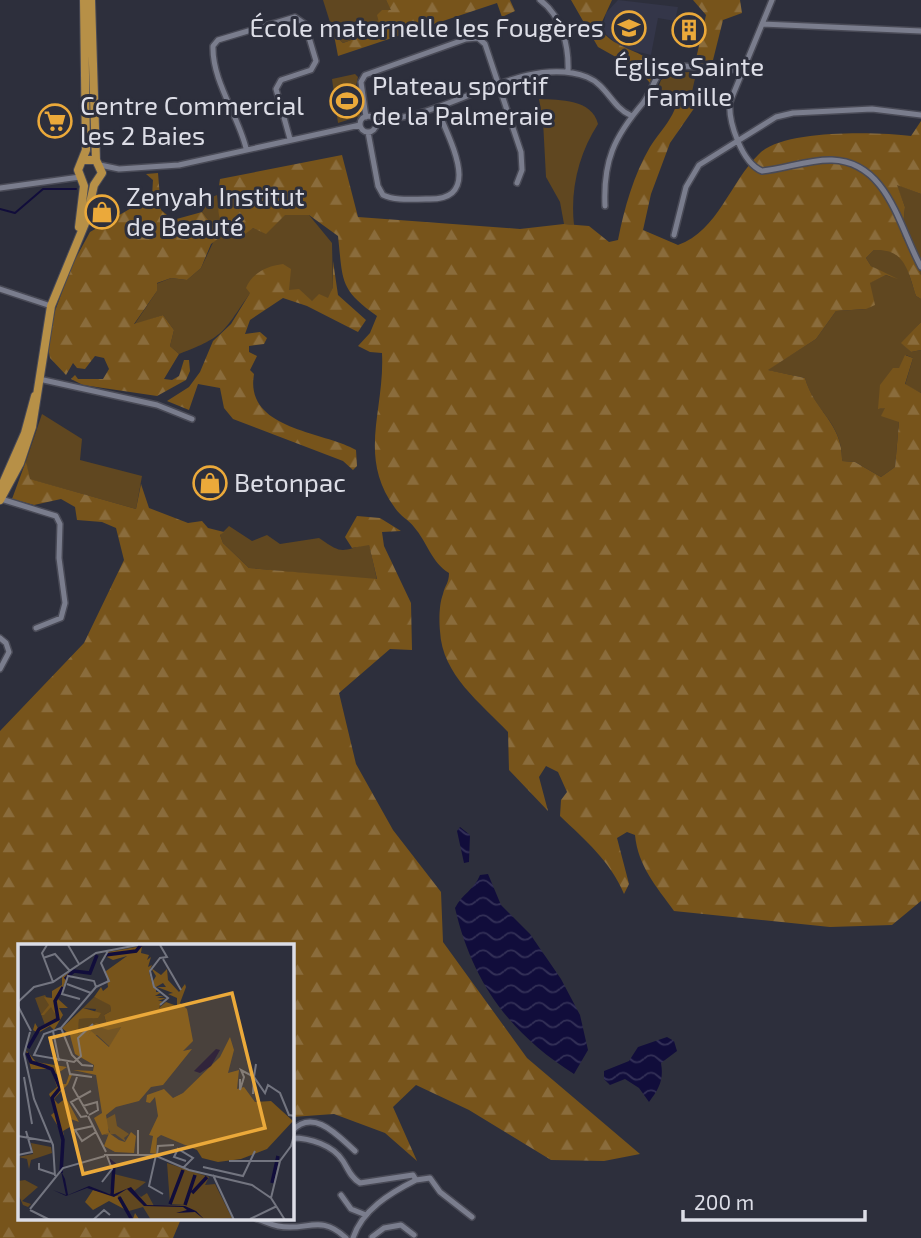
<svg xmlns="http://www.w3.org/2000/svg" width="921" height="1238" font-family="'Exo 2',sans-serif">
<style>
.built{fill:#343649}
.grass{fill:#604720}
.forest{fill:url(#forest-firs)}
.water{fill:url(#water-waves)}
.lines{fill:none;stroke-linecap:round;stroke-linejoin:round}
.stream{stroke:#110d3b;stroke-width:2}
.street-casing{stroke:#494a56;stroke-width:8}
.primary-casing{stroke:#494a56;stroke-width:10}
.street{stroke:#7a7d8d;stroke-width:5}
.primary{stroke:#b79047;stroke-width:8}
.labels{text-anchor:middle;stroke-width:6;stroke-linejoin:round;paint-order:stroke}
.poi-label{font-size:26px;fill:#dcdde6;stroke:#2d2f3c;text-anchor:start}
.inset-river{fill:none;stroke:#110d3b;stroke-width:3.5}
.inset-road{fill:none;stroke:#737580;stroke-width:2}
.view{fill:#eba93a;fill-opacity:0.15;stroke:#eba93a;stroke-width:3.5}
.inset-edge{fill:none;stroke:#dcdde6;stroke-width:3.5}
</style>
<defs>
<pattern id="forest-firs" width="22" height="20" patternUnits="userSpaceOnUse" patternTransform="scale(1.75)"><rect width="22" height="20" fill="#77541b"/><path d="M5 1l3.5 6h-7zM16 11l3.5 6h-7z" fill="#8a6c3c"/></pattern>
<pattern id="water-waves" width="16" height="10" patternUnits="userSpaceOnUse" patternTransform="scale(1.75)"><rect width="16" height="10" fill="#110d3b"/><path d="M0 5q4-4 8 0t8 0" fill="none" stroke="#333057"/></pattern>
</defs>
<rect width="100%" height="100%" fill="#2d2f3c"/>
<path class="built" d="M618 0 678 7 675 21 658 18 651 55 622 48 602 31 606 13Z"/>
<path class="grass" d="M323 0H386L392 11 376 31 343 43 334 35Z
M690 72 696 74 689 105 658 88 661 80 674 73Z
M355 74 358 77 356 86 360 116 338 123 332 79Z
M539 99C560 100 592 99 598 124 579 153 570 189 574 225L564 224 560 202 546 177 543 121Z
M896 184 921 194V275L902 235 905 207Z
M217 195 221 227 227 236 253 228 266 233 284 215H309L332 243 333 287 329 298 312 301 251 292C223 331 227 336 179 354L170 346 174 330 163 315 134 325 157 291 156 284 171 278 187 280 201 268 218 232 202 212 212 197Z
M889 249 904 258 916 296 921 299V322L902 343 911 352 921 350V393L905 385 913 358 906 355 879 409 886 407 899 422 895 467 881 477 855 462 842 461C843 422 814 412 805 378L767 370 816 339 836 311 866 309 869 283 886 275 891 277 871 266 866 258 874 250Z
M42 414 82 439 80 460 142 476 136 509 29 479 26 461Z
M229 526 252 541 267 535 280 544 319 538C345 556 340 550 369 544L377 580 249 568 223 543 220 535Z"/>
<path class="forest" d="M386 0H510L515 11 502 17 497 3 338 56 334 35 343 43 376 31 380 26 377 15 382 10H391Z
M571 0H612L601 24 602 31C616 49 639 49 654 64L650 83 639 70 598 47Z
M693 0H740L742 13 723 20 712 64 695 63 706 15Z
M678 101 695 107 670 143 651 194 643 230 678 245C718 231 730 182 759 154 783 129 878 132 911 136L921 121V194L897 185 905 207 902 235 921 275V299L916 296C908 271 905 248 874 250L866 258 871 266 898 279 886 275 870 283 875 305 866 309 836 311 816 339 768 370 805 378C814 411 843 423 842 461L855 462 881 477 895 467 899 422 881 416 885 408 878 409 880 385 893 368H899L905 355 913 358 905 384 921 393V901L892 925 830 927 674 911C656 886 638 866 635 835L627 832 617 838 629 884 624 894C611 862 585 840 560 816L561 800 567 792 558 772 546 766 539 777 548 811 509 770 508 732C481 703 442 675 440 631 439 621 439 604 443 594 445 585 449 583 449 573 432 563 427 542 414 527 409 520 400 516 395 508 357 456 385 411 382 353L370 352 358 346 370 333 377 316C339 289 343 281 338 236L309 215H285L266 234 253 228 245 234 227 236C216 220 217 198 220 179L342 155 358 217 520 229 564 224 589 226 609 242 618 240C624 209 634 174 650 147 661 130 671 122 678 101Z
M158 173 161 210 173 220 202 212 218 232 219 238 211 244 201 268 187 280 171 278 157 283V291L134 324 163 315 174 330 170 346 179 354 164 379 172 380 179 376 184 360H189L190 371 186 380 157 396 83 385 71 379 75 375 78 379H103L109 369 104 358 95 356 85 369 77 368 73 363 66 375 50 358 48 347 55 311 72 265 90 232 152 196 153 180 146 174Z
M333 261 338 295 366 320 358 332 307 306 283 298 250 320 245 334 260 332 267 338 264 344 249 346V352L257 356 250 370 254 374C244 430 324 431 356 450L357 466 353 470 343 461 233 419 224 408 220 388 198 384 189 410 167 401 189 387 200 372 213 341 231 324 250 293 246 288C252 273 267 266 283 264L291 269 289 290 299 289 312 301 319 294 328 298 333 287Z
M921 322V350L911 352 901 343Z
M26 461 30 479 136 509 141 484 149 508 188 523 202 521 208 528 224 532 220 535 223 543 249 568 377 579 369 545 352 548 345 537 357 516 380 518 401 531 382 532 384 546 411 603 412 650 390 649 339 693 356 764 393 830 441 892 443 942 527 1058 640 1154 604 1161 551 1160 469 1110 416 1085 393 1107 417 1161 385 1133 334 1114 292 1117V946H19V1219H181L173 1238H0V731L84 643 124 560 116 528 102 522 77 520 75 507 61 499 34 505 12 499Z"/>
<path class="water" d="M460 827 470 835 469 862 464 863 457 831Z
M488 874 501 905 530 934 561 979 580 1015 588 1050 574 1074C509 1033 472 981 455 908 462 894 474 890 480 875Z
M667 1037 674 1041 677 1051 661 1063C664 1080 659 1089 649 1102L639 1088 625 1079 610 1085 604 1079V1071L629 1061 638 1047Z"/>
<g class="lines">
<path class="stream" d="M0 209 15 213 43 189H76"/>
<defs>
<path id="street" d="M540 0C562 16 569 46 568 72
M772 0 730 102C728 122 742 163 762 171 785 169 809 159 832 160 888 162 899 227 921 267
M762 24 921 31
M360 124a8 8 0 1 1 16 0a8 8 0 1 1-16 0Z
M366 117 361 82 365 75 466 39 478 38 485 44 521 152 522 170 517 183
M375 122C397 119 417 115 438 107 482 92 539 59 587 77 607 85 612 107 630 115
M368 132 378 186 383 195C395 201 413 199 426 199 486 202 448 138 437 108
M246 148C238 115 212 81 213 46L218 40 295 17 305 24 316 61 311 70 281 80 276 89 290 139
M100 165 119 169 179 165 360 125
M0 188 80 177
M605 206C603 161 614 137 643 103 650 94 653 83 659 74L684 66 741 71
M674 235 686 187 699 165 776 117 793 113 872 109 921 115
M0 289 51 306
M39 379 157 405 192 419
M1 499 56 516 60 524 59 558 65 603 61 618 36 628
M0 638 6 643 9 652 0 669
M292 1131C314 1107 339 1137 355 1151
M292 1138C310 1138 333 1145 343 1161 348 1169 351 1178 360 1183L413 1175 416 1180C390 1193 362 1210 353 1238
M416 1180 430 1178 440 1192 472 1217
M341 1195 351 1209 366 1215
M257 1219C264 1221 271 1225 278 1226 307 1232 320 1213 346 1238
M372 1237 384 1228 401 1225 414 1235"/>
<path id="primary" d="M91 0 96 160
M79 227 84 186 78 170 86 150 84 0
M0 490 25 433 35 396
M0 500 20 463 32 427 51 306 86 221 94 185 102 173 96 160H84"/>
</defs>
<use href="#street" class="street-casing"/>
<use href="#primary" class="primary-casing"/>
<use href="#street" class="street"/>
<use href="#primary" class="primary"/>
</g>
<defs>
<symbol id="school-ring" viewBox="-11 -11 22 22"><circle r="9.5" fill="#2d2f3c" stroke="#eba93a" stroke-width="1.5"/><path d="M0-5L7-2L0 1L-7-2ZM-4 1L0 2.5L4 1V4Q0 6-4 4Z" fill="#eba93a"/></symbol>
<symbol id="building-ring" viewBox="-11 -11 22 22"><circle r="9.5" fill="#2d2f3c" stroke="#eba93a" stroke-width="1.5"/><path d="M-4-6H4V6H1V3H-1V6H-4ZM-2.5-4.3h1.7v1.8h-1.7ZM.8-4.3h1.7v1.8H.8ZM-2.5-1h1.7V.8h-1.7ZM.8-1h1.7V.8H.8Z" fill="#eba93a"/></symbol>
<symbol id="stadium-ring" viewBox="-11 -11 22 22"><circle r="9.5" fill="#2d2f3c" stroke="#eba93a" stroke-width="1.5"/><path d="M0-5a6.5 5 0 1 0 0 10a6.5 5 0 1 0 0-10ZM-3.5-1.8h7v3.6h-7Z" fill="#eba93a"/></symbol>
<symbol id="supermarket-ring" viewBox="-11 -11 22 22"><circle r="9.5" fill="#2d2f3c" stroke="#eba93a" stroke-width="1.5"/><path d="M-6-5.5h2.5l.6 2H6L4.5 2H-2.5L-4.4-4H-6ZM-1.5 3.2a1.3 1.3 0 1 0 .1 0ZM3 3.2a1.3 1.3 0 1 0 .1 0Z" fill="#eba93a"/></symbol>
<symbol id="shop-ring" viewBox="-11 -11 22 22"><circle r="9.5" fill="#2d2f3c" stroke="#eba93a" stroke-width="1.5"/><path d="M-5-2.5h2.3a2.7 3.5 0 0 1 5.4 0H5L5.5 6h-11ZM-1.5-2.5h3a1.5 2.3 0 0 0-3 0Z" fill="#eba93a"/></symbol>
</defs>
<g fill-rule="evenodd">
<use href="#school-ring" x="610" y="9" width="38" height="38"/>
<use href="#building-ring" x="670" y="11" width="38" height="38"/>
<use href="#stadium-ring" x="328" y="82" width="38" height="38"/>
<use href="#supermarket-ring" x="36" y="102" width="38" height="38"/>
<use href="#shop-ring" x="83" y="193" width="38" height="38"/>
<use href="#shop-ring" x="191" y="464" width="38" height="38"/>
</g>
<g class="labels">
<g class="poi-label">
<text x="604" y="37" text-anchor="end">École maternelle les Fougères</text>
<text x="689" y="76" text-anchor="middle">Église Sainte<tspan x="689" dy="30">Famille</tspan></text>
<text x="372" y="95">Plateau sportif<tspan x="372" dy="30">de la Palmeraie</tspan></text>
<text x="80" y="115">Centre Commercial<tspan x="80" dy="30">les 2 Baies</tspan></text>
<text x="126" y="206">Zenyah Institut<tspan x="126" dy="30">de Beauté</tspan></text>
<text x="234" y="492">Betonpac</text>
</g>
</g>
<g transform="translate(18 944)">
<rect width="276" height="276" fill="#2d2f3c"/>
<path d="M27 51 40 72 27 81 17 54ZM76 53 92 60 93 67 86 71 89 82 85 83H103L92 103 79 91 70 92V87L59 91 61 75 75 74 78 65 65 64ZM97 170 99 182 111 190 106 194 108 198 97 190 86 191 92 188 86 176ZM13 199 33 203 34 209 13 216 11 225 9 215 0 213 15 210ZM149 219 191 233 187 241 197 240 214 274 189 276 169 261 152 260ZM7 236 20 243 4 257 13 260 10 263 5 261 0 250V237Z" fill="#604720"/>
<path d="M124 2 123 9 131 11 129 16 133 13 130 23 134 21 131 28 134 39 138 32 133 24 143 31 149 25 150 36 161 48 167 40 168 43 162 59 169 65 175 97 165 107 174 105 145 141 133 143 121 157 98 163 88 171 91 189 101 196 107 198 113 188 118 192 116 209 97 208 86 202 91 189 84 191 76 174 84 169 78 131 55 126 75 127 76 121 57 110 52 91 44 84 65 64 83 69 80 74 61 75 60 90 78 79 89 82 86 71 93 67 92 61 76 53 83 43 85 47 90 43 88 27 109 12 95 16 89 13 90 8ZM145 39 148 43H139L155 49 150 50 159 54V62L148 58 141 64 144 57H140L148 54H139L146 52H137L144 48H138V43ZM76 81 90 86 103 83 91 103 73 87 70 92ZM51 29 40 55 50 64H41L45 71 36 86 32 82 20 89 15 86 17 79 20 84 39 73 33 63 26 71H23L31 61 26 53 34 54V47L44 41V33ZM212 93 216 106 210 129 221 126 219 145 226 143 237 158 253 157 275 177 249 205 223 215 200 218 184 214 179 206 143 191 139 194 138 210 132 209 135 192 131 191 140 172 137 153 132 159 128 158 129 151 146 145 155 154 165 149 202 113ZM8 106 18 118 49 123 37 131 42 140H48L51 131H54L50 140 36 155 40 160 48 154 61 178 50 174 52 183 45 187 46 192 33 171 38 167 31 150 39 143 33 125H13ZM75 246 100 252 115 275 117 269 121 275 114 276 108 266 91 257 75 266 67 258Z" fill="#77541b" fill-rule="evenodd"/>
<path d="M96 230 128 238 116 247 123 253 129 249 136 262 169 261 185 268 189 276H133L125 263 111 267 103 253 92 249Z" fill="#604720"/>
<path d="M198 105 202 106 193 122 182 129 176 127ZM43 227 47 235 50 251 71 242 94 251 113 243 129 261 167 262 178 267 187 276 177 268 158 269 169 266 165 263 126 262 109 245 96 253 69 244 48 252 35 246 48 251Z" fill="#110d3b"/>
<path class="inset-river" d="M87 11 118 7 123 1M47 35 56 27 72 29 79 11M10 104 21 85 40 75 37 57 45 43M9 109 13 118 26 122M26 122 34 125 42 144 34 154 45 196 43 229M91 216 96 220 94 251M254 239 260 212M174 249 189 233M101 253 114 276M152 260 165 226M167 261 177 231"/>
<path class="inset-road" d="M29 1 24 9 35 38M50 1 61 20M25 14 37 10 52 27M145 15 163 46M49 40 73 49M78 43 91 37 83 19 90 7M62 55 44 50 50 32 76 37 78 43M0 58 16 43 35 38 78 9 120 1M142 61 150 54 136 43 132 27 142 14 149 13 142 1M0 62 13 87M75 80 60 94 63 112 56 118 16 111 26 90 43 84 78 43M43 84 54 111 64 121 75 122M35 87 41 117M12 88 6 110 16 155 35 201 37 232M49 118 52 130 74 133M6 133 14 180M59 133 55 144 70 170M222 135V146L226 133 223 126 236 133 238 120M235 150 236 133 247 149 250 141 262 149 271 171 277 172M65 162 79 158 80 166 71 171M69 172 63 173 53 158 73 147M70 172 88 208M75 182 57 186 64 197 78 188M0 192 34 198M120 210V186M0 211 14 208 8 187M86 211H136L171 226 234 241 253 254 267 276M138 211 131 242 145 250M139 211 140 202 156 201M211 217H262M21 219V225L36 230M185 223 225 232 237 207M165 224 175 214 160 205 156 213 168 217M195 231 216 276M84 238 94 225 89 212M253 254 262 217 273 202 277 188M12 265 45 224 87 212M12 266 32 276M232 275 259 262M75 276 86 266 92 271"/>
<path class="view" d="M214 49 247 184 65 230 32 94Z"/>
<rect width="276" height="276" class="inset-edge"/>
</g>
<path d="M683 1210v10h182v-10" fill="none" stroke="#dcdde6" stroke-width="3.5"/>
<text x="694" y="1210" font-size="21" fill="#dcdde6" stroke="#2d2f3c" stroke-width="5" paint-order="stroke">200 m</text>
</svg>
